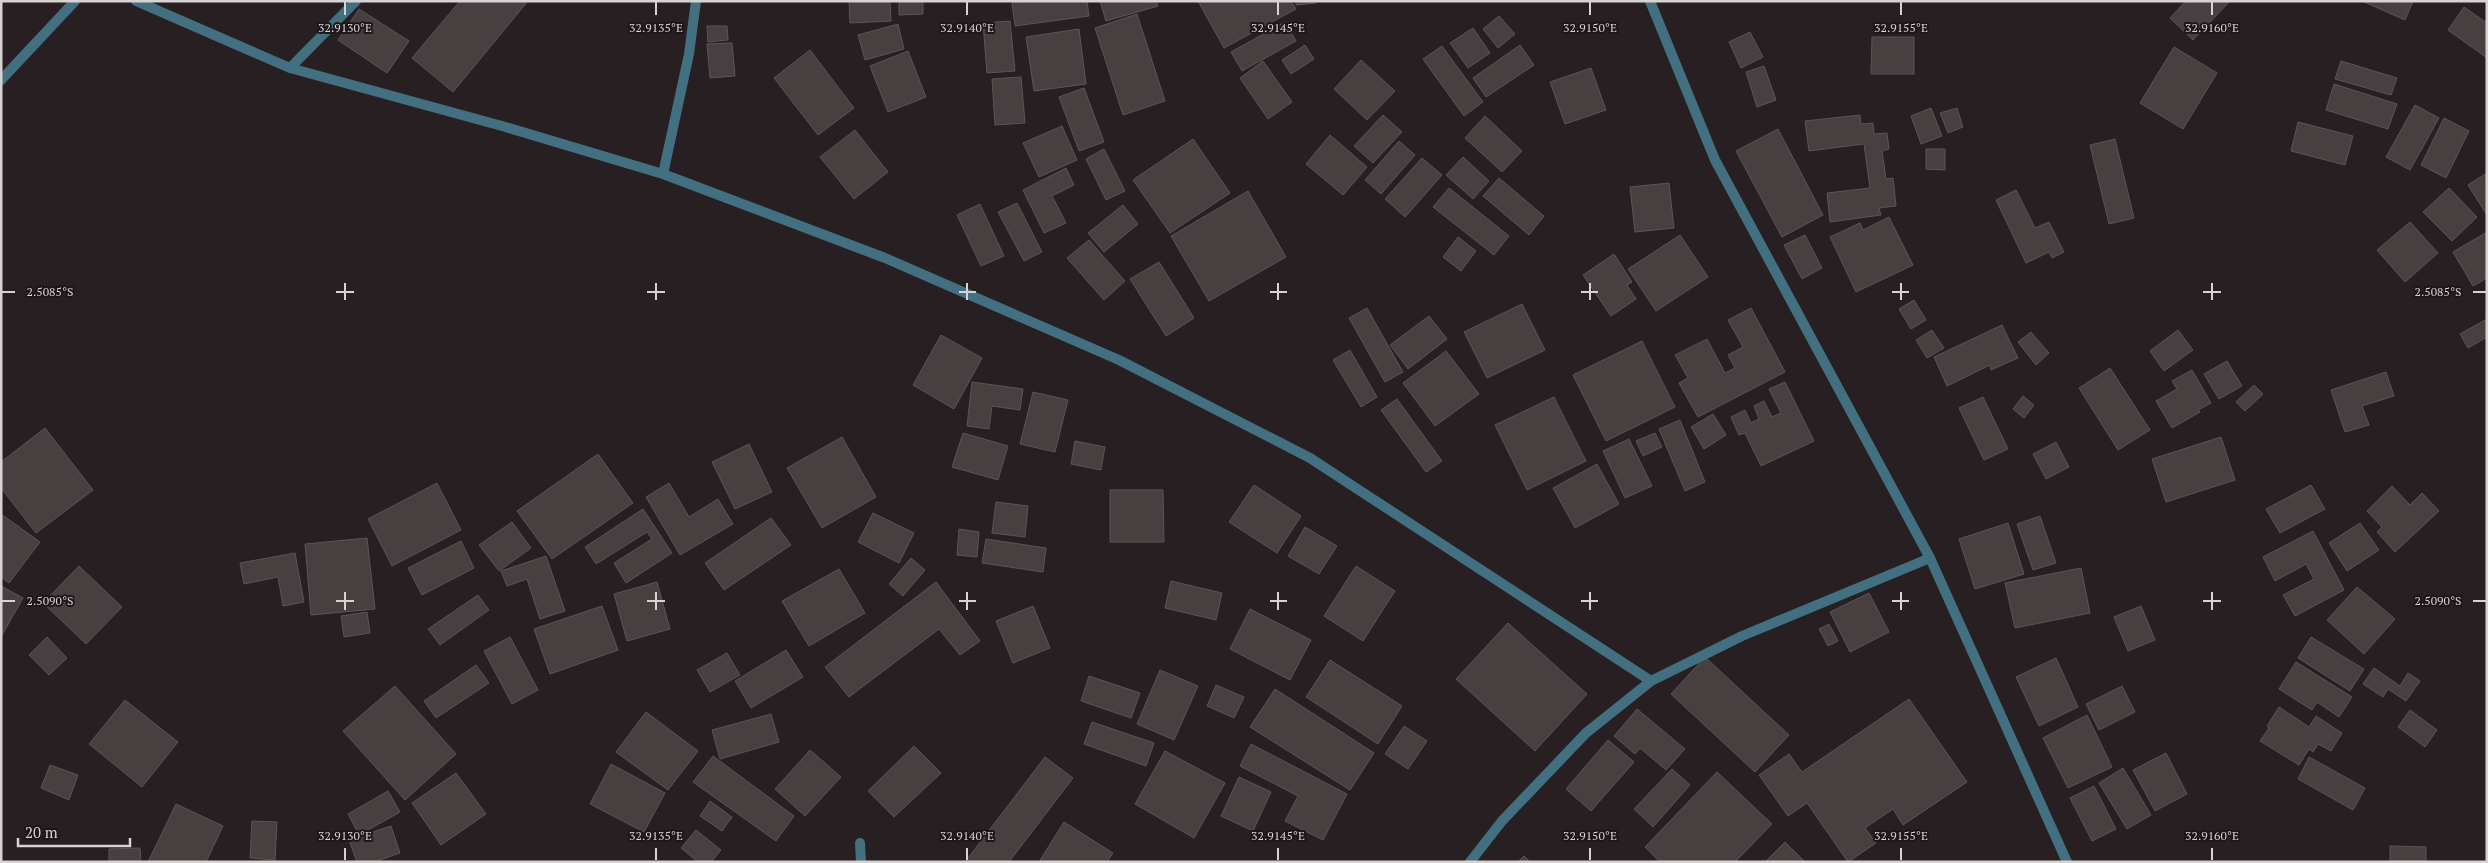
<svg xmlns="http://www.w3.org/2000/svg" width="2488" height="863" font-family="'PT Serif',serif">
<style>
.building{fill:#483f41;stroke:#5e5457}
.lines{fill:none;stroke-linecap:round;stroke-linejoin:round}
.lane{stroke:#437081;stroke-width:10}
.street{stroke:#437081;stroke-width:10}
.ticks{fill:none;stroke:#d8d2d3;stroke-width:2}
.ticks-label{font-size:12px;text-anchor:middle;fill:#d8d2d3;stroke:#1e1618;stroke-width:4;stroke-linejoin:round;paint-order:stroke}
</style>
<rect width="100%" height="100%" fill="#271f21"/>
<path class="building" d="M460 1H528L453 92 412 58Z
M849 1H890L891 21 850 23Z
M899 1H923V14L899 15Z
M1022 1H1087L1089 16 1015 26 1012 3Z
M1100 1H1156L1158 6 1106 21Z
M1198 1H1291L1296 9 1224 48Z
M1296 1H1316V3L1296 5Z
M2186 1H2230L2193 40 2170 18Z
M2362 1H2413L2405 20Z
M2464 7 2487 23V58L2448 30Z
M359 9 409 41 387 73 338 40Z
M1137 14 1165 101 1123 115 1095 28Z
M1499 16 1515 34 1498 48 1483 29Z
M1010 21 1015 71 987 73 983 23Z
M1285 22 1296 41 1242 71 1231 52Z
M898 24 904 49 865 60 858 35Z
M707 26H727L728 40 708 42Z
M1473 28 1490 53 1468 68 1450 43Z
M1079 29 1086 84 1034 91 1026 37Z
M1750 32 1763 57 1741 68 1729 42Z
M1872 37H1914V74H1871Z
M732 43 735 76 710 78 707 44Z
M1305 45 1314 59 1291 74 1282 60Z
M1520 45 1534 65 1486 97 1473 78Z
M1442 46 1483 102 1464 116 1423 59Z
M2174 47 2217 73 2183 129 2140 103Z
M810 50 854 108 818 135 774 78Z
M908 51 926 97 888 112 870 66Z
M1361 60 1395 91 1367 120 1334 89Z
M1263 61 1292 102 1268 119 1240 78Z
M2341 61 2397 78 2391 95 2335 79Z
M1764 66 1776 100 1757 107 1746 72Z
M1591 68 1606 110 1565 124 1550 82Z
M1021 77 1025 123 995 125 992 79Z
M2334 84 2397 104 2388 129 2326 110Z
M1084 88 1104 142 1079 151 1059 97Z
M2415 105 2439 118 2410 170 2386 157Z
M1931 108 1942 136 1921 144 1911 116Z
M1957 108 1963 127 1948 133 1940 113Z
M1383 115 1402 132 1373 163 1354 146Z
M1860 115 1861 124 1873 123 1874 134 1887 133 1889 149 1882 151 1886 179 1893 178 1896 206 1879 208 1881 215 1830 222 1827 193 1870 188 1864 144 1809 151 1805 121Z
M1485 116 1522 151 1502 172 1465 138Z
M2444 118 2469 131 2446 178 2421 165Z
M2298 122 2353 136 2345 165 2291 151Z
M1062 126 1077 160 1039 177 1023 143Z
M1778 129 1823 215 1782 237 1736 151Z
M855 130 888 172 854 199 820 157Z
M1330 135 1367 167 1343 195 1306 164Z
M1193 139 1230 193 1170 233 1133 180Z
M2115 139 2134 218 2109 224 2090 145Z
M1399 141 1415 155 1381 194 1365 180Z
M1104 149 1125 191 1106 200 1086 159Z
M1926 149H1945V170L1926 169Z
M1463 157 1489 181 1473 199 1446 175Z
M1422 158 1442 175 1405 217 1385 199Z
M1066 168 1074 185 1052 196 1066 223 1044 233 1023 190Z
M2487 173V215L2468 185Z
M1499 178 1544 216 1529 235 1483 196Z
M1669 183 1674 228 1635 232 1630 187Z
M1449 188 1509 236 1494 255 1433 207Z
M2449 188 2477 217 2452 241 2423 212Z
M2016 190 2035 228 2049 222 2064 252 2052 258 2049 252 2026 263 1996 200Z
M1248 191 1286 257 1209 301 1171 236Z
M1017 203 1042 252 1024 261 998 212Z
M980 204 1004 256 981 266 957 215Z
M1123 205 1138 224 1104 252 1088 233Z
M1889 217 1913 265 1856 292 1830 237 1860 223 1863 230Z
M2410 222 2438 253 2405 282 2377 250Z
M2487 232V278L2473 286 2453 252Z
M1680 235 1708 277 1656 311 1628 269Z
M1805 235 1822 268 1802 279 1784 245Z
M1458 237 1476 251 1461 271 1443 257Z
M1089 240 1125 281 1104 300 1067 258Z
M1614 254 1632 282 1627 285 1636 299 1611 316 1583 275Z
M1159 262 1194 318 1166 336 1130 279Z
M1914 300 1926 320 1911 329 1899 309Z
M1522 304 1545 350 1487 378 1464 332Z
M1367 308 1403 372 1385 382 1349 318Z
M1751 308 1785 372 1698 417 1679 383 1688 378 1675 355 1707 339 1725 373 1735 368 1728 355 1743 347 1728 320Z
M1429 316 1447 339 1408 369 1390 345Z
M2487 319V337L2468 348 2460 334Z
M2002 325 2018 358 1991 370 1990 365 1947 386 1934 357Z
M1932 330 1944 348 1927 358 1916 340Z
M2178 330 2193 350 2164 371 2150 351Z
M2031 332 2049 353 2036 365 2018 342Z
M941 335 982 358 954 409 913 385Z
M1642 341 1675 407 1606 441 1573 375Z
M1350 350 1377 397 1361 407 1333 360Z
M1446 351 1479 394 1435 426 1403 383Z
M2227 361 2242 386 2219 399 2204 374Z
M2110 368 2150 430 2118 450 2079 388Z
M2192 370 2211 403 2198 410 2200 412 2172 428 2156 401 2177 389 2172 381Z
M2386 372 2394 396 2362 406 2369 425 2345 432 2331 390Z
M972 382 1023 389 1020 410 992 406 989 429 967 426Z
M1785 382 1814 441 1761 466 1745 433 1739 435 1731 417 1745 410 1751 423 1759 419 1754 406 1764 401 1772 417 1781 413 1769 389Z
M2254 385 2263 394 2245 411 2236 402Z
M1033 392 1068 400 1055 452 1020 444Z
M2023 396 2034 405 2024 418 2013 409Z
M1554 397 1586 461 1527 490 1495 425Z
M1983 397 2008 449 1984 460 1959 408Z
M1397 399 1442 461 1426 472 1381 410Z
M1713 414 1726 435 1704 449 1691 427Z
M1680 420 1705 482 1685 491 1659 429Z
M45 428 93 490 36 533 1 488V462Z
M963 433 1008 446 998 480 952 467Z
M1655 433 1662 447 1643 456 1636 441Z
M842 437 876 497 822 528 787 468Z
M2221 437 2235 480 2166 502 2152 459Z
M1629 439 1652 486 1625 498 1603 451Z
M1075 441 1105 447 1101 470 1071 464Z
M2056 442 2069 467 2046 479 2033 454Z
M749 444 772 492 735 509 712 462Z
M598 454 633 503 552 559 517 511Z
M1597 464 1619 504 1575 528 1553 488Z
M437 483 461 530 392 566 368 519Z
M669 483 689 517 718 499 733 524 680 555 646 497Z
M1254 485 1301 516 1277 553 1229 522Z
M2311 485 2325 509 2280 533 2266 509Z
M2392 486 2410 505 2422 493 2439 511 2395 552 2377 532 2382 527 2367 511Z
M1110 490H1163L1164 542H1110Z
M996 502 1028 506 1025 537 992 533Z
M643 509 672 553 626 583 614 563 652 539 647 532 596 564 585 547Z
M873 513 914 533 899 563 858 542Z
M1 514 40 542 9 583 1 577Z
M2040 516 2056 563 2033 570 2017 524Z
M771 518 791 545 724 590 705 563Z
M512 522 531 548 499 571 479 545Z
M2008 523 2024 574 1975 589 1959 539Z
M2360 523 2379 550 2347 571 2329 543Z
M1305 527 1337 546 1319 574 1288 556Z
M959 529 979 532 977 557 957 555Z
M2313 531 2344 590 2295 616 2283 595 2314 579 2306 564 2275 581 2263 557Z
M367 538 375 609 311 615 305 544Z
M986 539 1046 548 1043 572 982 563Z
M461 541 474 568 422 595 408 568Z
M295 553 304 602 283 606 278 577 244 584 240 563Z
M546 556 565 611 540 619 527 579 507 586 501 571Z
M911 558 925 570 903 596 889 584Z
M79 566 122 607 86 644 43 603Z
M1356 566 1395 591 1363 641 1324 616Z
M2081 568 2090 613 2015 628 2005 583Z
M839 569 865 613 809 646 782 601Z
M1171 581 1222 593 1216 620 1165 608Z
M657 582 670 629 627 641 614 594Z
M936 582 980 641 960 655 939 629 849 697 825 667Z
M1 586 23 598 1 637Z
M2357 587 2395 619 2364 654 2327 620Z
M1869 593 1889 632 1850 652 1830 612Z
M478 595 489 610 440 645 428 629Z
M602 606 618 650 550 674 534 629Z
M1033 606 1050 648 1013 663 996 621Z
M2141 606 2155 640 2128 651 2114 617Z
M1250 609 1311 640 1290 680 1230 649Z
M367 612 370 633 344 637 341 616Z
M1508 623 1587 694 1535 751 1456 679Z
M1829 624 1838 641 1828 646 1819 629Z
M47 637 67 658 49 675 29 655Z
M510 637 538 690 512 704 484 651Z
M2311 637 2364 669 2350 691 2298 658Z
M786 650 803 677 751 708 735 681Z
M727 653 740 675 710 692 697 670Z
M1705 657 1789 735 1755 772 1671 694Z
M2056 658 2078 707 2039 726 2016 677Z
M1330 660 1402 706 1378 744 1306 697Z
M2296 662 2352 697 2339 717 2317 702 2312 710 2279 689Z
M476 665 489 683 436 718 424 701Z
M2374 668 2400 686 2408 673 2420 681 2406 701 2388 689 2383 697 2363 684Z
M1160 670 1198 686 1174 740 1137 724Z
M1089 676 1140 693 1131 718 1081 701Z
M1216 685 1244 697 1234 718 1207 706Z
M395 686 456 754 405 800 343 731Z
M2122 686 2135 712 2099 730 2086 704Z
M1275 689 1374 753 1350 790 1250 727Z
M1909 699 1967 782 1903 825 1893 809 1865 828 1876 843 1848 862 1807 803 1788 816 1759 775 1789 754 1802 772Z
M125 700 178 742 142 787 89 744Z
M2279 707 2309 727 2316 716 2342 733 2331 751 2318 744 2313 752 2309 749 2299 765 2260 741 2269 728 2267 726Z
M1637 709 1685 749 1666 770 1640 748 1635 754 1614 736Z
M2410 710 2437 730 2425 747 2398 727Z
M646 712 698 751 668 790 616 752Z
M771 714 779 742 720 759 712 730Z
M2087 715 2112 767 2068 788 2043 738Z
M1092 722 1154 743 1146 766 1084 744Z
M1404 726 1427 741 1408 769 1385 754Z
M1608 740 1634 762 1591 811 1566 789Z
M1251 744 1347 794 1323 840 1285 821 1298 796 1240 766Z
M914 746 941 773 894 817 868 791Z
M810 750 841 777 805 816 775 789Z
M1165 751 1225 783 1194 838 1135 804Z
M2166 753 2187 794 2155 811 2133 770Z
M713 756 794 816 776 841 693 782Z
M1045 757 1073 778 1009 862H965Z
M2309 757 2365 788 2353 810 2298 779Z
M611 764 665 793 644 832 590 804Z
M50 765 78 775 69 800 41 788Z
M2123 768 2151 815 2127 829 2099 783Z
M1672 769 1690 785 1653 827 1634 809Z
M1717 772 1772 824 1735 862H1660L1645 847Z
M456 773 486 814 441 845 412 803Z
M1239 777 1271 792 1253 831 1221 816Z
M2094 786 2116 829 2092 841 2070 798Z
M388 791 400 812 359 835 348 814Z
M710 801 732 817 722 831 700 816Z
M176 804 223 826 206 862H148Z
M252 821 277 822 275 860 250 858Z
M1064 822 1113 853 1107 862H1039Z
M391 826 400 853 374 862H357L349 840Z
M696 830 721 850 711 862H698L681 848Z
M1785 842 1805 862H1765Z
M2390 846 2426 847V862H2390Z
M140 848 141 862H109V849Z
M1524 856 1530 862H1518Z"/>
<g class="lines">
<path class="lane" d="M290 68 356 1"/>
<path class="street" d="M136 1 290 68 502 126 663 174 885 258 1119 360 1310 458 1651 681
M1650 1 1715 160 1930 558 2067 862
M1 80 75 1
M663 174 689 54 696 1
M860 843 861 862
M1470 862 1502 821 1586 733 1651 681 1742 636 1930 558"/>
</g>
<path class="ticks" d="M345 2V15M656 2V15M967 2V15M1278 2V15M1590 2V15M1901 2V15M2212 2V15M345 283V300M656 283V300M967 283V300M1278 283V300M1590 283V300M1901 283V300M2212 283V300M2 292H15M336 292H354M647 292H665M959 292H976M1270 292H1287M1581 292H1598M1892 292H1909M2203 292H2221M2473 292H2486M345 592V610M656 592V610M967 592V610M1278 592V610M1590 592V610M1901 592V610M2212 592V610M2 601H15M336 601H354M647 601H665M959 601H976M1270 601H1287M1581 601H1598M1892 601H1909M2203 601H2221M2473 601H2486M345 848V860M656 848V860M967 848V860M1278 848V860M1590 848V860M1901 848V860M2212 848V860"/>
<g class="ticks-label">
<text x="345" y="32">32.9130°E</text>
<text x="656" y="32">32.9135°E</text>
<text x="967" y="32">32.9140°E</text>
<text x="1278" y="32">32.9145°E</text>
<text x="1590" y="32">32.9150°E</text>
<text x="1901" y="32">32.9155°E</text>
<text x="2212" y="32">32.9160°E</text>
<text x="50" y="296">2.5085°S</text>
<text x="2438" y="296">2.5085°S</text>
<text x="50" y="605">2.5090°S</text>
<text x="2438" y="605">2.5090°S</text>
<text x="345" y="840">32.9130°E</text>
<text x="656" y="840">32.9135°E</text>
<text x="967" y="840">32.9140°E</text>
<text x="1278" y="840">32.9145°E</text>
<text x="1590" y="840">32.9150°E</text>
<text x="1901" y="840">32.9155°E</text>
<text x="2212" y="840">32.9160°E</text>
</g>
<rect width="2488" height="863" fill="none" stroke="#d8d2d3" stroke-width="5"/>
<path d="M18 838v8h112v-8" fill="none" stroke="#d8d2d3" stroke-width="2.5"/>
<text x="25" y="838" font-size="15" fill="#d8d2d3" stroke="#1e1618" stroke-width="4" paint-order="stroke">20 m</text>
</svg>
